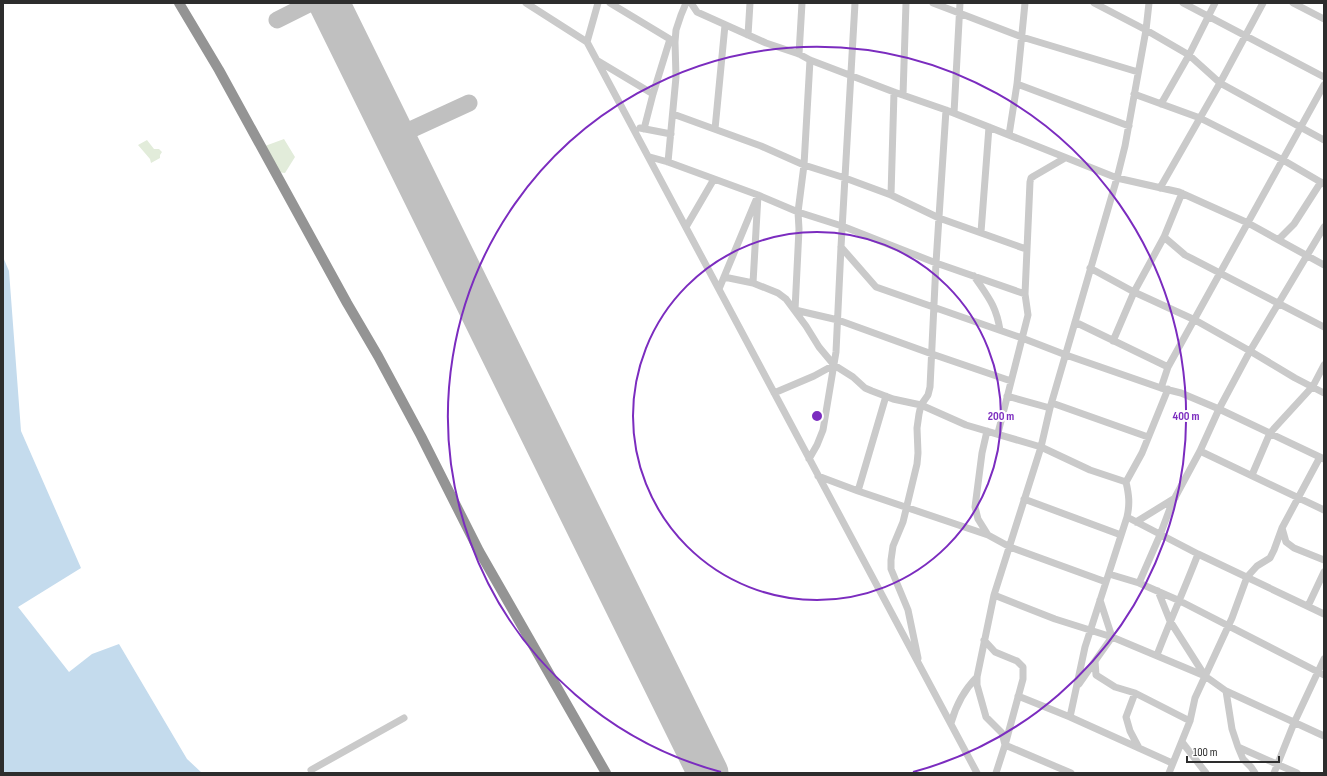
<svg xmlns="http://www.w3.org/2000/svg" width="1327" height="776" font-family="'Sofia Sans Condensed',sans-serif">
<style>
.green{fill:#e2ecda}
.water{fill:#c4dbed}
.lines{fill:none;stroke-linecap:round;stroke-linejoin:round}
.taxiway{stroke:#c0c0c0;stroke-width:17}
.runway{stroke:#c0c0c0;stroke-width:41}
.minor{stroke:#cacaca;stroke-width:7}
.highway{stroke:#949494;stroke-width:10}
.ring{fill:none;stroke:#7b2cbf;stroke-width:2}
.centre{fill:#7b2cbf;stroke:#fff;stroke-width:2}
.ring-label{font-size:12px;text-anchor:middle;font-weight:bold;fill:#7b2cbf;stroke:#fff;stroke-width:4;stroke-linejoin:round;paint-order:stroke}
</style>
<rect width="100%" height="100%" fill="#fff"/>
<path class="green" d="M284 139 295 157 285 173 277 172 265 146Z
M147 140 154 149H159L162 152 160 155V158L151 163 150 159 138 145Z"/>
<path class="water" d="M3 257 9 271 21 431 81 568 18 607 69 672 92 654 119 644 187 759 202 773H3Z"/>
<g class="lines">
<path class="taxiway" d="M277 20 311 3
M395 137 469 103"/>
<path class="runway" d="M329 3 708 773"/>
<path class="minor" d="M526 3 587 42 977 773
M610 3 673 41
M691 3 697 12 766 43 799 54 810 60 894 92 946 110 1117 178 1179 192 1248 223 1324 265
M933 3 1022 37 1138 72
M1094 3 1146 30 1189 55 1220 83 1324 140
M1183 3 1324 77
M1293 3 1324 19
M748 35 750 3
M587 42 598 3
M799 54 802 3
M598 61 653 94
M1017 84 1129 126
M1134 94 1200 118 1283 160 1324 184
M903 95 906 3
M1161 104 1189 55 1215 3
M954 113 960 3
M673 114 761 146 804 165 845 178 891 195 939 218 1026 249
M640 128 671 134
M644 129 653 94 670 39
M715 129 725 25
M1009 135 1017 84 1025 3
M650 157 668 162 758 195 798 212 842 226 936 263 1025 294
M668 162 676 77 675 42 676 30 681 15 686 3
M1160 188 1220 83 1263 3
M758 195 753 283 778 293 786 299 806 326 819 347 834 365
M891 195 894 92
M686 227 714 179
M981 232 989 127
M1164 237 1185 255 1324 327
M1279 239 1294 224 1321 182
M841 247 876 287 1022 338 1066 355 1161 388 1181 393 1219 409 1324 459
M1090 268 1134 292 1195 320 1250 351 1295 378 1324 393
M974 276C988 297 996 305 1000 330
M724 277 753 283
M719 289 756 200
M795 310 799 229 798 212 804 165 810 60
M795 310 838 320 932 354 1011 381
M1075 322 1168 367
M1113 341 1134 292 1164 237 1182 193
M1161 388 1168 367 1324 85
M774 393 814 376 834 365 853 377 865 388 872 391 893 399 921 405 966 425 1041 447 1090 470 1126 482
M1007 396 1050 408
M1052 403 1148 437
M987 431 982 453 975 507 978 519 988 535
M998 433 1028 315 1025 294 1030 182 1031 178 1034 176 1065 158
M1200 451 1324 510
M809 459 817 445 823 430 836 352 841 247 855 3
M1252 475 1270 433 1313 386 1324 365
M818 476 858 491 988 535 1010 547 1106 582
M858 491 886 396
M1024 499 1121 535
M1127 517 1198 554 1324 614
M1136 522 1175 498
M1282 528 1286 542 1294 548 1324 560
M1109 574 1139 583 1180 601 1324 675
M1139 583 1160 535 1172 503 1200 451 1219 409 1250 351 1324 227
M1158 591 1170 621 1205 676
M994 595 1055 619 1112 637 1205 676 1226 691 1324 736
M1100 600 1112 637 1095 661 1096 675 1115 687 1135 693 1190 721
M1308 606 1324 572
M984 640 995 652 1017 661 1023 667V679L1005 745 1071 773
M1157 655C1170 621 1185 588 1198 554
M918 658 908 610 891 569V560L893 546 903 522 917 464 918 453 917 428 919 414 921 405 928 395 930 387 936 263 946 110
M1079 684 1095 661
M1226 691 1232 729 1238 747 1297 773
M1135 693 1126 717 1130 731 1139 748
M1018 696 1070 717 1085 647 1127 517C1130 504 1129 495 1126 482L1142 453 1168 389
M1070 717 1172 763
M951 723C956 705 964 690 977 677
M1182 742 1206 773
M1238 747 1243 759 1251 767 1255 773
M311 770 404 718
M996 773 1005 745 1002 733 986 717 977 685V677L994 595 1041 447 1050 408 1117 178 1125 146 1146 30 1149 3
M1169 773 1190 721 1195 698 1232 618 1247 577 1257 566 1270 558 1274 550 1282 528 1320 457
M1274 773 1294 723 1324 659"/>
<path class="highway" d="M179 3 219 70 347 303 378 356 421 436 479 551 606 773"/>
</g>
<g class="ring">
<circle cx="817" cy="416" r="184"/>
<path d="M721 772A369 369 0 1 1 913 772"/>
</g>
<circle cx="817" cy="416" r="6" class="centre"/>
<g class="ring-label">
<text x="1001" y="420">200 m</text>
<text x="1186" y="420">400 m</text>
</g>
<rect width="1327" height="776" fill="none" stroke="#2d2d2d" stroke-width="8"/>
<path d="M1187 756v6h92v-6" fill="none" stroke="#2d2d2d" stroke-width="2"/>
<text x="1193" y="756" font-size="12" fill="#2d2d2d" stroke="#ffffff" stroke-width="3" paint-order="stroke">100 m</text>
</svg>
